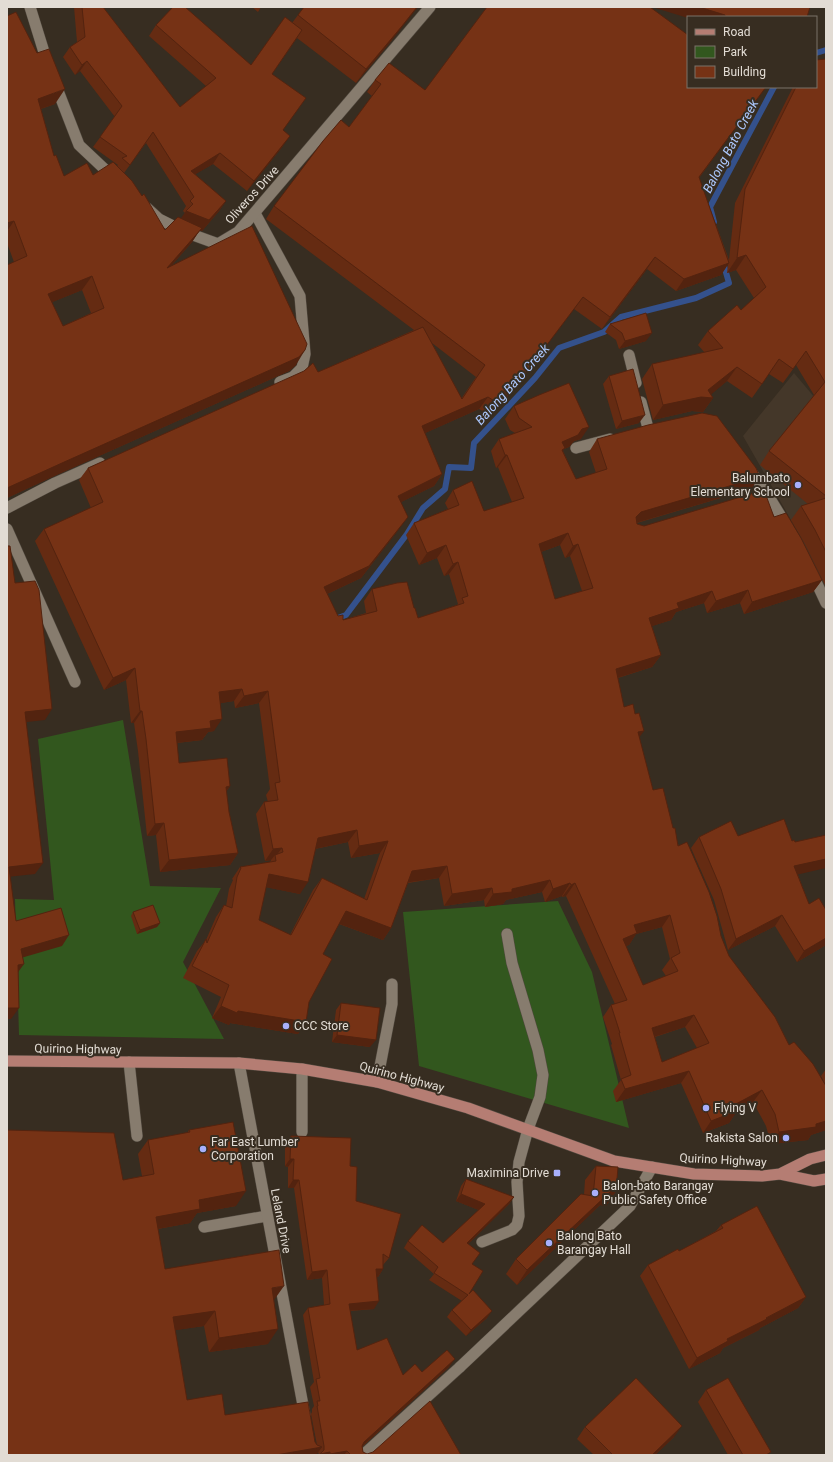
<svg xmlns="http://www.w3.org/2000/svg" width="833" height="1462" font-family="Roboto,sans-serif">
<style>
.industrial{fill:#443729}
.green{fill:#32571e}
.lines{fill:none;stroke-linecap:round;stroke-linejoin:round}
.stream{stroke:#34518c;stroke-width:6}
.service-casing{stroke:#51493f;stroke-width:12}
.minor-casing{stroke:#51493f;stroke-width:12}
.primary-casing{stroke:#51493f;stroke-width:12}
.service{stroke:#877c6e;stroke-width:11}
.minor{stroke:#877c6e;stroke-width:11}
.primary{stroke:#b57d73;stroke-width:11}
.wall{fill:#652b12;fill-rule:evenodd}
.shaded-wall{fill:#53230f}
.building{fill:#763215;stroke:#53230f;fill-rule:evenodd}
.poi-dot{fill:#a8b0fc;stroke:#372d21;stroke-width:1.5}
.labels{text-anchor:middle;stroke-width:4;stroke-linejoin:round;paint-order:stroke}
.street-label{font-size:12px;fill:#e2dcd4;stroke:#372d21}
.poi-label{font-size:12px;fill:#e2dcd4;stroke:#372d21;text-anchor:start}
.water-label{font-size:13px;font-style:italic;fill:#acc8fd;stroke:#372d21}
</style>
<rect width="100%" height="100%" fill="#372d21"/>
<path class="industrial" d="M794 373 826 411V591L799 534 743 436Z"/>
<path class="green" d="M123 720 150 886 221 888 183 962 224 1039 19 1035 15 899 54 900 38 739Z
M558 901 592 972 629 1128 419 1066 403 912Z"/>
<g class="lines">
<path class="stream" d="M816 53 826 50
M714 222 710 207 774 87
M335 619 346 615 407 534 423 508 445 489 449 467 471 468 474 443 535 378 559 348 604 332 621 317 696 298 729 283 723 262"/>
<defs>
<path id="service" d="M255 213 300 296 305 354 302 368 293 377 280 382
M629 355 636 383
M641 402 648 428
M7 508 55 483 100 463
M7 529 75 682
M129 1062 137 1136
M377 1082 392 1004V984
M302 1132V1069
M204 1227 267 1216
M482 1242 512 1230 517 1225 519 1216 517 1182 519 1162 528 1129 540 1097 543 1075 538 1050 512 963 507 934
M363 1455 460 1367"/>
<path id="minor" d="M30 7 48 65
M55 83 79 145 114 178
M147 208 159 219 185 232 218 244 238 232 430 7
M576 448 610 439
M749 469 766 492 788 528
M812 573 826 603
M239 1063 305 1416
M460 1367 630 1206 652 1167"/>
<path id="primary" d="M7 1061 239 1063 302 1069 377 1082 468 1108 614 1161 694 1174 762 1176 780 1174 814 1181 826 1179
M780 1174 810 1159 826 1155"/>
</defs>
<use href="#service" class="service-casing"/>
<use href="#minor" class="minor-casing"/>
<use href="#primary" class="primary-casing"/>
<use href="#service" class="service"/>
<use href="#minor" class="minor"/>
<use href="#primary" class="primary"/>
</g>
<path class="wall" d="M74 7H103L180 107 206 86 149 36 156 25 251 65 292 23 304 7 392 40 356 83 297 38 272 74 283 130V146L247 191 213 164 195 174 226 201 219 211 202 231 200 230 192 242 171 266 296 365 289 371 52 477 7 498V265L14 262 7 243V16L55 104 41 109 54 156 64 176 93 175 117 166 118 165 93 147 115 117 80 71 75 75 63 57 70 47 77 42ZM146 143 186 206 183 211 185 213 181 219 165 230 142 196 124 173ZM82 290 91 313 63 326 52 302Z
M252 7H261L258 12Z
M826 59V587L805 544 791 520 801 506 808 504 760 465 769 451 814 395 796 365 783 383 769 374 752 398 727 381 711 394 713 398 703 412 692 411 653 420 642 379 652 364 705 353 698 345 708 331 741 310 754 298 736 270 727 273 728 264 721 275 676 291 647 269 602 329 574 309 500 407 497 400 488 414 479 409 425 433 442 474 434 486 401 502 399 529 361 578 327 594 338 616 343 620 366 613 364 601 372 589 414 608 418 618 457 605 458 604 449 574 444 576 437 558 419 565 406 535 414 523 448 509 445 503 453 490 484 511 512 502 498 467 496 468 491 451 499 439 515 433 510 430 505 419 514 406 581 439 574 441 569 447 564 449 563 451 576 479 596 473 589 452 597 439 751 489 637 523V524L644 526 774 517 822 580 813 592 744 614 740 603 707 613 704 603 676 612 671 620 652 626 661 655 652 667 618 678 624 707 639 738 653 790 721 936 729 956 789 1045 826 1086V1130L811 1135 808 1140 771 1144 766 1126 753 1102 737 1111 729 1123 703 1133 681 1083 616 1102 613 1091 621 1080 611 1045 612 1044 603 1017 611 1005 615 1004 566 896 562 897V896L545 902 542 892 506 900 503 904 485 907 484 900 444 906 439 878 408 883 391 928 383 940 339 924 323 954 309 1002 306 1022 298 1034 230 1023 229 1025 212 1018 221 997 183 978 197 951 206 940 216 917 224 905 226 906 229 889 233 880 232 879 240 867 270 862 271 860 265 861 256 814 264 802H268L266 795 270 789 259 703 235 708 234 701 220 703 214 731 208 732 202 740 177 743 179 763 230 786 226 792 229 812 238 853 230 865 160 872 156 835 147 836 138 751 134 723H131L126 680 104 690 35 541 44 529 91 508 79 480 88 468 318 372 414 330 266 219 274 206 349 127 372 96 367 92 375 80 425 90 688 87H766L699 178 729 260 735 203 793 87H816ZM432 343 476 377 461 399ZM560 545 565 558 570 556 582 591 555 599 541 552ZM348 842 351 858 380 853 364 899 322 878 313 890 290 935 259 920 266 887 300 894 315 849ZM662 927 670 959 662 970 666 976 643 985 626 946 629 945 636 934ZM685 1027 697 1048 662 1062 655 1037Z
M610 324 646 341 619 349 616 340 605 332Z
M609 376 639 423 616 429 603 384Z
M738 836 795 842 798 875 809 904 826 910V945L797 962 775 926 728 950 714 900 691 848 699 837Z
M133 912 160 923 157 927 137 934 131 916Z
M341 1003 370 1047 332 1042 336 1010Z
M826 1069V1086L821 1076Z
M189 1130 236 1206 197 1213 190 1223 158 1229 165 1269 274 1300 268 1344 209 1352 204 1326 175 1330 187 1400 225 1415 315 1442 317 1445 311 1414 312 1412V1409L314 1406 310 1387 314 1382 303 1315 308 1308 324 1305 322 1278 307 1280 294 1188H288V1167L285 1166V1144L291 1136 350 1166 356 1201 389 1258 383 1265V1269L378 1277H377L374 1309 350 1311 357 1350 403 1375 422 1372 449 1367 362 1447 363 1452 367 1454 461 1455H319L318 1452 316 1455H7L123 1180 142 1176 138 1154 148 1140 187 1133Z
M596 1166 616 1191 606 1206 600 1205 517 1285 506 1274 516 1259 584 1195 585 1180Z
M466 1179 514 1197 509 1204 468 1244 472 1264 469 1294 487 1318 466 1336 447 1317 452 1310 462 1301 429 1280 434 1274 404 1248 408 1241 443 1243 479 1210 456 1201 461 1186Z
M721 1225 806 1297 798 1308 760 1328 759 1330 723 1348 720 1353 689 1369 640 1276 648 1265 679 1251 716 1231Z
M706 1390 769 1455H728L698 1402Z
M585 1427 674 1437 655 1455H594L577 1439Z"/>
<path class="shaded-wall" d="M417 7H418L392 40 356 83 366 69Z
M652 7H699L725 15 724 17H688V18Z
M87 61 80 71 75 75 82 65Z
M65 89 55 104 28 113 38 99Z
M290 136 283 146 247 191 254 181Z
M220 153 213 164 184 181 191 171Z
M226 201 219 211 202 231 200 230 192 242 157 282 179 221 186 211Z
M14 221 7 231V223Z
M746 255 736 270 727 273 737 258Z
M655 257 647 269 602 329 610 317Z
M729 263 721 275 676 291 684 279Z
M92 276 82 290 38 308 48 294Z
M652 333 646 341 619 349 625 341Z
M305 350 296 365 289 371 52 477 7 498V488Z
M737 367 727 381 707 398H713L703 412 692 411 653 420 663 405 708 390Z
M488 397 479 409 414 438 422 426Z
M645 415 639 423 616 429 622 421Z
M589 427 581 439 574 441 569 447 564 449 556 461 562 442 582 429Z
M505 455H507L498 467 496 468Z
M442 474 434 486 389 508 398 496Z
M760 477 751 489 632 524 636 517 641 512Z
M408 517 399 529 361 578 316 599 324 587Z
M568 533 560 545 530 556 539 544Z
M578 544 570 556 565 558 573 546Z
M446 545 437 558 419 565 427 553Z
M458 562 449 574 444 576 453 564Z
M822 580 813 592 744 614 752 602Z
M748 590 740 603 707 613 716 601Z
M712 591 704 603 676 612 671 620 640 630 649 618 677 603Z
M661 655 652 667 607 681 616 669Z
M135 668 126 680 104 690 113 678Z
M242 689 234 701 210 705 219 692Z
M268 691 259 703 235 708 244 696Z
M52 709 45 720 18 723 25 712Z
M140 711H142L134 723H131Z
M222 719 214 731 208 732 202 740 167 744 176 732 210 721Z
M644 731 635 743 638 732Z
M230 786 222 798 226 787Z
M164 823 156 835 147 836 155 824Z
M357 830 348 842 309 850 318 838Z
M388 841 380 853 351 858 359 846Z
M282 848 275 857V855L271 860 265 861 273 849Z
M238 853 230 865 160 872 169 860Z
M826 859V868L787 877 794 866Z
M43 863 35 874 7 877 9 867Z
M447 866 439 878 403 883 412 871Z
M269 874 308 882 300 894 260 886Z
M550 880 542 892 506 900 503 904 485 907 493 894 512 889Z
M570 883 562 896 545 902 553 889Z
M575 883 566 896 562 897 571 885Z
M492 888 484 900 444 906 452 894Z
M346 911 391 928 383 940 337 923Z
M670 915 662 927 636 934 629 945 614 951 623 939 634 925Z
M782 915 775 926 728 950 736 939Z
M160 923 157 927 137 934 140 930Z
M69 935 62 946 14 960 21 949Z
M826 938V945L797 962 804 951Z
M24 964 16 975 18 965Z
M221 1006 306 1022 298 1034 230 1023 229 1025 212 1018Z
M7 1008H19L11 1019H7Z
M694 1015 685 1027 644 1040 652 1028Z
M337 1035 376 1040 370 1047 332 1042Z
M689 1071 681 1083 616 1102 625 1089Z
M762 1090 753 1102 733 1113 737 1111 729 1123 703 1133 711 1121 734 1105Z
M826 1121V1130L811 1135 808 1140 771 1144 779 1132 816 1124Z
M290 1159H294L288 1167 285 1166Z
M293 1180H299L294 1188H288Z
M246 1191 236 1206 197 1213 190 1223 146 1231 156 1217 199 1200Z
M611 1191H616L606 1206 600 1205 517 1285 527 1270Z
M461 1194 485 1204 481 1211 456 1201Z
M514 1197 509 1204 462 1250 467 1243Z
M376 1269H383L378 1277H371Z
M327 1270 322 1278 307 1280 312 1272Z
M284 1286 274 1300 262 1302 272 1288Z
M806 1297 798 1308 760 1328 759 1330 723 1348 720 1353 689 1369 697 1358 727 1339Z
M379 1301 374 1309 343 1311 349 1304Z
M215 1311 204 1326 163 1332 173 1317Z
M492 1311 487 1318 466 1336 471 1330Z
M278 1329 268 1344 209 1352 219 1338Z
M455 1359 449 1367 358 1450 364 1442Z
M682 1426 674 1437 655 1455H652Z
M322 1447 316 1455H276Z
M347 1451 344 1455H329L330 1454Z
M330 1452 328 1455H319L320 1454Z"/>
<path class="building" d="M82 7H103L180 107 216 78 156 25 173 7H185L251 65 285 17 302 30 272 74 306 98 283 130 290 136 254 181 220 153 191 171 226 201 209 220 186 211 193 204 190 201 194 197 153 132 130 165 122 158 127 156 100 137 122 106 87 61 82 65 70 47 85 37Z
M304 7H417L402 26 366 69 298 15Z
M487 7H650L688 35V87H766L699 177 729 263 684 279 655 257 610 317 583 297 509 395 506 388 496 402 488 397 422 426 442 474 398 496 408 517 369 566 324 587 338 616 343 615V620L377 611 372 589 397 583 407 582 414 608H415L418 618 464 603 462 598 468 596 458 562 453 564 446 545 427 553 414 523 459 505 453 490 472 481 484 511 524 498 507 455H505L499 439 532 427 519 418 514 406 539 395 569 383 589 427 582 429 578 435 562 442 565 448 562 450 576 479 607 469 597 439 648 425 702 413 717 416 756 468 760 477 641 512 636 517 637 524 644 526 764 490 774 517 786 513 801 538 822 580 752 602 748 590 716 601 712 591 677 603 679 608 649 618 661 655 616 669 624 707 633 704 635 714 639 713 644 731 638 732 653 790 663 788 673 828H675L678 846 687 842 709 892 717 916 721 936 729 956 775 1017 789 1045 794 1042 813 1064 826 1086V1121L816 1124V1127L779 1132 775 1114 762 1090 734 1105 737 1111 711 1121 689 1071 625 1089 621 1079 631 1075 619 1033H620L611 1005 627 1000 575 883 571 885 570 883 553 889 550 880 512 889V892L493 894 492 888 452 894 447 866 412 871 391 928 346 911 323 954 332 959 309 1002 306 1022 238 1011 237 1013 221 1006 229 985 192 966 206 939 207 943 224 905 232 908 237 877 241 868 240 867 276 861 275 855 283 852 282 848 273 849 264 802 278 800 275 783 280 782 268 691 244 696 242 689 219 692 222 719 210 721 211 728 176 732 179 763 227 758 230 786 226 787 229 812 238 853 169 860 164 823 155 824 146 739 142 711H140L135 668 113 678 44 529 103 502 88 468 304 371 313 363 318 372 423 327 462 399 485 365 274 206 323 141 341 120 349 127 381 84 375 80 389 63 425 90ZM568 533 573 546 578 544 593 588 555 599 539 544ZM357 830 359 846 388 841 367 900 322 878 291 935 259 920 269 874 308 882 318 838ZM670 915 680 953 671 958 678 971 643 985 623 939 637 933 634 925ZM694 1015 709 1043 662 1062 652 1028Z
M699 7H810L807 17H725V15Z
M16 12 37 53 49 49 65 89 38 99 54 156 56 155 64 176 87 163 93 175 113 162 132 181 142 196 144 194 165 230 178 217 202 228 167 268 252 226 307 344 305 350 299 357 62 463 7 488V265L27 256 14 221 7 223V16ZM92 276 104 308 63 326 48 294Z
M826 59V496L769 451 825 382 806 351 793 369 779 359 762 384 737 367 708 390 713 398 701 397 663 405 652 364 723 348 708 331 737 305 741 310 766 287 746 255 737 258 745 189 796 87H816V60Z
M646 313 652 333 625 341 622 333 610 324Z
M633 369 645 415 622 421 609 376Z
M826 498V552L815 530 801 506Z
M7 546H10L15 583 35 581 39 590 52 709 25 712 43 863 9 867 16 921 61 908 69 935 21 949 24 964 18 965 19 1008H7Z
M784 819 792 841 794 840 795 842 826 835V859L794 866 809 904 819 898 826 910V938L804 951 782 915 736 939 721 889 699 837 731 821 738 836Z
M153 905 160 923 140 930 133 912Z
M341 1003 380 1008 376 1040 337 1035Z
M233 1122 246 1191 199 1200 200 1209 156 1217 165 1269 279 1250 284 1286 272 1288 278 1329 219 1338 215 1311 173 1317 187 1400 222 1394 225 1415 308 1402 315 1442 317 1445 322 1447 276 1455H7V1130L114 1133 123 1180 154 1174 148 1140 190 1132 189 1130Z
M291 1136 351 1138 350 1166 357 1167 356 1201 401 1214 389 1258 383 1254V1269H376L379 1301 349 1304 357 1350 387 1338 403 1375 415 1364 422 1372 447 1350 455 1359 364 1442 362 1446 363 1452 367 1454 373 1452 430 1401 461 1455H351L347 1451 330 1454V1452L320 1454 324 1450V1446L317 1406H318L317 1401H320L316 1379 320 1378 308 1308 330 1304 327 1270 312 1272 299 1180H293L294 1159H290Z
M596 1166 618 1167 616 1191H611L527 1270 516 1259 581 1194 593 1196Z
M466 1179 514 1197 467 1243 480 1253 472 1264 483 1271 469 1294 473 1290 492 1311 471 1330 452 1310 468 1295 434 1273 438 1267 408 1241 422 1225 443 1243 485 1204 461 1194Z
M757 1206 806 1297 766 1318 767 1319 727 1339 728 1341 697 1358 648 1265 678 1249 679 1251 723 1228 721 1225Z
M636 1378 682 1426 652 1455H613L585 1427Z
M728 1378 771 1452 766 1455H743L706 1390Z"/>
<g class="poi-dot">
<circle cx="798" cy="485" r="4"/>
<circle cx="286" cy="1026" r="4"/>
<circle cx="706" cy="1108" r="4"/>
<circle cx="786" cy="1138" r="4"/>
<circle cx="203" cy="1149" r="4"/>
<rect x="553" y="1169" width="8" height="8" rx="2"/>
<circle cx="595" cy="1193" r="4"/>
<circle cx="549" cy="1243" r="4"/>
</g>
<g class="labels">
<g class="street-label">
<text transform="translate(252 195) rotate(-48)" y="4">Oliveros Drive</text>
<text transform="translate(78 1049) rotate(1)" y="4">Quirino Highway</text>
<text transform="translate(402 1077) rotate(15)" y="4">Quirino Highway</text>
<text transform="translate(723 1160) rotate(3)" y="4">Quirino Highway</text>
<text transform="translate(281 1221) rotate(79)" y="4">Leland Drive</text>
</g>
<g class="poi-label">
<text x="790" y="482" text-anchor="end">Balumbato<tspan x="790" dy="14">Elementary School</tspan></text>
<text x="294" y="1030">CCC Store</text>
<text x="714" y="1112">Flying V</text>
<text x="778" y="1142" text-anchor="end">Rakista Salon</text>
<text x="211" y="1146">Far East Lumber<tspan x="211" dy="14">Corporation</tspan></text>
<text x="549" y="1177" text-anchor="end">Maximina Drive</text>
<text x="603" y="1190">Balon-bato Barangay<tspan x="603" dy="14">Public Safety Office</tspan></text>
<text x="557" y="1240">Balong Bato<tspan x="557" dy="14">Barangay Hall</tspan></text>
</g>
<g class="water-label">
<text transform="translate(730 146) rotate(-62)" y="5">Balong Bato Creek</text>
<text transform="translate(512 384) rotate(-48)" y="5">Balong Bato Creek</text>
</g>
</g>
<rect width="833" height="1462" fill="none" stroke="#e2dcd4" stroke-width="16"/>
<rect x="687" y="16" width="130" height="72" fill="#372d21" stroke="#7b7369"/>
<rect x="695" y="29" width="20" height="6" fill="#b57d73" stroke="#7b7369"/>
<text x="723" y="36" font-size="12" fill="#e2dcd4">Road</text>
<rect x="695" y="46" width="20" height="12" fill="#32571e" stroke="#7b7369"/>
<text x="723" y="56" font-size="12" fill="#e2dcd4">Park</text>
<rect x="695" y="66" width="20" height="12" fill="#763215" stroke="#7b7369"/>
<text x="723" y="76" font-size="12" fill="#e2dcd4">Building</text>
</svg>
